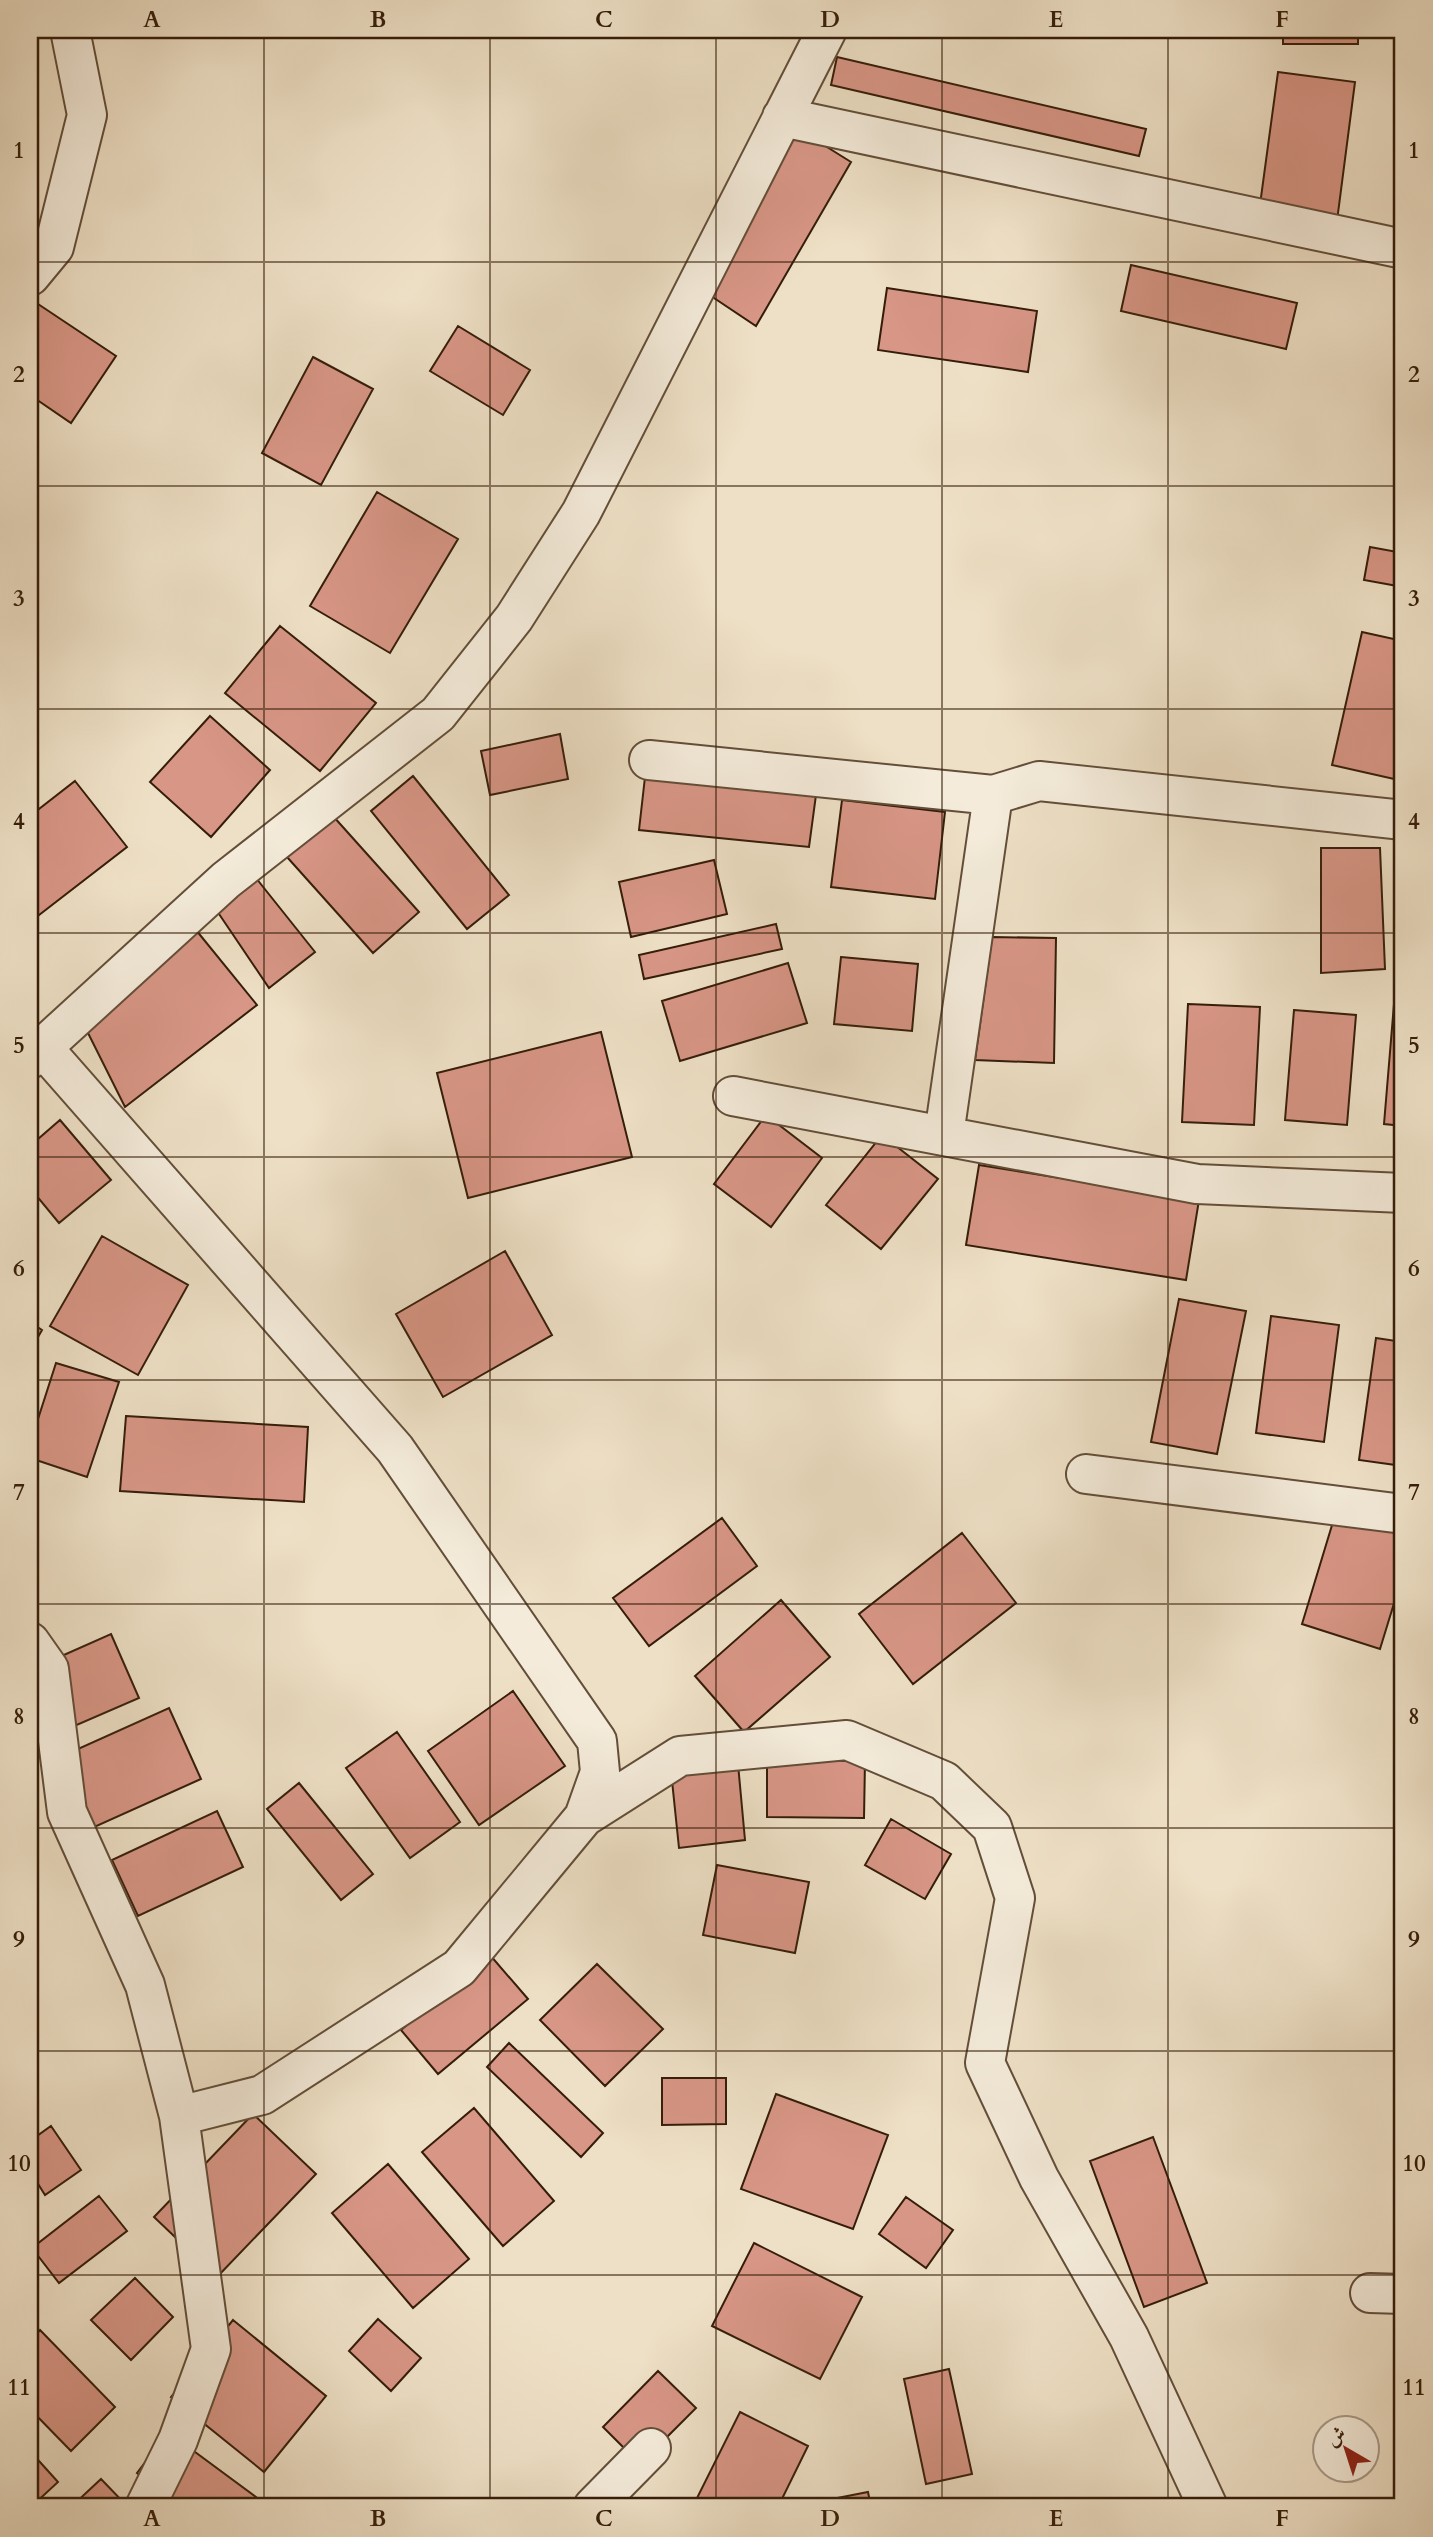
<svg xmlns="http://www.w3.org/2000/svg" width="1433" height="2537" font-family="Cardo,Amiri,serif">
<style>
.building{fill:#d89686;stroke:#351d0a;stroke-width:2}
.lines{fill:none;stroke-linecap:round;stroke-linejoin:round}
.minor-casing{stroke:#634e39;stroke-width:42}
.minor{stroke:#f4ebda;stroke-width:38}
.grid{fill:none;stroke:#351d0a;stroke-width:2;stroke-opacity:0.55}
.neatline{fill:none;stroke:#351d0a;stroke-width:2.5}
.grid-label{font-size:23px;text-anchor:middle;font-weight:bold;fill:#351d0a}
</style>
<rect width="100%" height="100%" fill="#eee0c6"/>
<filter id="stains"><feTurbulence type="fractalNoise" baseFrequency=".00286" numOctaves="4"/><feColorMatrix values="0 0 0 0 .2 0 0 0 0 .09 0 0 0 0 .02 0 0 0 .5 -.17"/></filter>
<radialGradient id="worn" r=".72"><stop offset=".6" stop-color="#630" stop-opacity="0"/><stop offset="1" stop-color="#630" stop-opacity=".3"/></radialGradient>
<path class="building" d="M1283 30H1358V44H1283Z
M837 57 1146 129 1139 156 831 85Z
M1278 72 1355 82 1337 221 1259 212Z
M795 127 851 162 756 326 705 292Z
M1131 265 1297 303 1286 349 1121 311Z
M887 288 1037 311 1028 372 878 350Z
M32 300 116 356 71 423 30 395V304Z
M458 326 530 370 503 415 430 371Z
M313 357 373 389 321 485 262 453Z
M377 492 458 539 390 653 310 606Z
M1370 547 1403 553V587L1364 580Z
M280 626 376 703 320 771 225 693Z
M1362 632 1403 641V781L1332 765Z
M210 716 270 770 211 837 150 782Z
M560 734 568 779 490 795 481 751Z
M413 776 509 895 467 929 371 811Z
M645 777 816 795 809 847 639 830Z
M75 781 127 847 30 922V816Z
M842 800 945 812 935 899 831 887Z
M333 816 419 912 373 953 287 857Z
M1321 848H1380L1385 969 1321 973Z
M714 860 727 914 631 937 619 882Z
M256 878 315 952 269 988 217 911Z
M776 924 782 949 644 979 639 955Z
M196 930 257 1005 125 1107 83 1023Z
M992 937 1056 938 1054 1063 975 1060Z
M841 957 918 964 912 1031 834 1024Z
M788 963 807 1023 680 1061 662 1001Z
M1188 1004 1260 1007 1254 1125 1182 1122Z
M1394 1004H1403V1126L1384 1124Z
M1294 1010 1356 1015 1347 1125 1285 1120Z
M601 1032 632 1157 468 1198 437 1073Z
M766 1115 822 1158 771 1227 714 1184Z
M60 1120 111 1180 59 1223 30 1188V1146Z
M882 1135 938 1179 881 1249 826 1205Z
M979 1165 1199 1200 1186 1280 966 1245Z
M102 1236 188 1285 138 1375 50 1326Z
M505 1251 552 1335 443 1397 396 1314Z
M1179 1299 1246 1311 1217 1454 1151 1442Z
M1271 1316 1339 1325 1324 1442 1256 1433Z
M30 1322 42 1330 30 1351Z
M1376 1338 1403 1342V1466L1359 1460Z
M56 1363 119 1382 87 1477 30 1458V1444Z
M126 1416 308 1427 304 1502 120 1491Z
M1336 1512 1403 1532V1574L1380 1649 1302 1624Z
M722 1518 757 1566 649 1646 613 1598Z
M962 1533 1016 1603 913 1684 859 1614Z
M781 1600 830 1657 744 1732 695 1676Z
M111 1634 139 1698 49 1737 30 1693V1670Z
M513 1691 565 1766 479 1825 428 1751Z
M169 1708 201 1779 81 1833 49 1762Z
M397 1732 460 1822 410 1858 346 1768Z
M767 1760 865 1761 864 1818 767 1817Z
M738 1764 745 1840 679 1848 671 1771Z
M299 1783 373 1874 341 1900 267 1809Z
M217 1811 243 1867 138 1916 112 1860Z
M891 1819 951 1854 925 1899 865 1865Z
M717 1865 809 1882 795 1953 703 1935Z
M490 1955 528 1999 438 2074 401 2030Z
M597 1964 663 2029 605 2086 540 2020Z
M509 2043 603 2133 581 2157 487 2067Z
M662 2078H726V2124L662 2125Z
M776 2094 888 2135 853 2229 741 2189Z
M474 2108 554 2201 503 2246 422 2152Z
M253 2114 316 2174 217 2277 154 2217Z
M51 2126 81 2170 45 2195 30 2171V2141Z
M1153 2137 1207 2283 1144 2307 1090 2161Z
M388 2164 469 2259 413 2308 332 2213Z
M99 2196 127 2231 59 2283 32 2248Z
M906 2197 953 2230 926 2268 879 2234Z
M754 2243 862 2297 820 2379 712 2326Z
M135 2278 173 2317 131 2360 91 2320Z
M1398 2310H1403V2357L1396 2358Z
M378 2319 421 2358 391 2391 349 2351Z
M233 2320 326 2396 264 2472 171 2397Z
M40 2330 115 2407 71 2451 30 2409V2341Z
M949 2369 972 2474 926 2484 904 2379Z
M658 2371 696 2408 640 2464 603 2427Z
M740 2412 808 2446 778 2507H704L695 2502Z
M168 2432 264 2503 260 2507H184L137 2473Z
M30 2451 58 2482 31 2507H30Z
M101 2479 128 2507H71Z
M868 2492 871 2507H797L796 2506Z"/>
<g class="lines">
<defs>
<path id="minor" d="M782 117 1403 249
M30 276 54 247 87 115 70 30
M649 760 993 795
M43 1048 395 1449 597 1741 600 1772 584 1817
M30 1059 226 880 438 714 514 618 581 513 827 30
M733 1096 1197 1184 1403 1193
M944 1135 993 795 1039 781 1403 820
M1086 1474 1403 1514
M30 1642 49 1669 67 1812 145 1985 179 2116 211 2349 178 2440 145 2507
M179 2116 262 2095 459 1968 584 1817 680 1756 847 1740 944 1781 992 1827 1015 1898 985 2063 1039 2178 1129 2337 1208 2507
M1370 2293 1403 2294
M593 2507 651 2448"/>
</defs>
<use href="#minor" class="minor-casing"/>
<use href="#minor" class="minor"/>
</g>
<path class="grid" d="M264 30V2507M490 30V2507M716 30V2507M942 30V2507M1168 30V2507M30 262H1403M30 486H1403M30 709H1403M30 933H1403M30 1157H1403M30 1380H1403M30 1604H1403M30 1828H1403M30 2051H1403M30 2275H1403"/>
<rect width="1433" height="2537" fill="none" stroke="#eee0c6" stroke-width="77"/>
<g transform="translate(1346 2449) rotate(321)"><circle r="33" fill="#f4ebda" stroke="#a89987" stroke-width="2"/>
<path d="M0-5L12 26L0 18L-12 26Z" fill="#8f2418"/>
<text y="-10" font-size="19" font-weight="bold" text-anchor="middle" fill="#351d0a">ش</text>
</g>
<rect x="38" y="38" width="1356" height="2460" class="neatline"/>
<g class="grid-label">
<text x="152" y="27">A</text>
<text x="378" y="27">B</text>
<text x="604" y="27">C</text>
<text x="830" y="27">D</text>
<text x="1056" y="27">E</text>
<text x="1282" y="27">F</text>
<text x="19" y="158">1</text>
<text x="1414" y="158">1</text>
<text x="19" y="382">2</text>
<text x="1414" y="382">2</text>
<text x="19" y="606">3</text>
<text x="1414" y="606">3</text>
<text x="19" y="829">4</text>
<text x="1414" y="829">4</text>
<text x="19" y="1053">5</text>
<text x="1414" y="1053">5</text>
<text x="19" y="1276">6</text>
<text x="1414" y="1276">6</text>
<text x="19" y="1500">7</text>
<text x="1414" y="1500">7</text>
<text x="19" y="1724">8</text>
<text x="1414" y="1724">8</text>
<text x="19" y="1947">9</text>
<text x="1414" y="1947">9</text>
<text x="19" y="2171">10</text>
<text x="1414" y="2171">10</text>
<text x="19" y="2395">11</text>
<text x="1414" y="2395">11</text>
<text x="152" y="2526">A</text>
<text x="378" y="2526">B</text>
<text x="604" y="2526">C</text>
<text x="830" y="2526">D</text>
<text x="1056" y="2526">E</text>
<text x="1282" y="2526">F</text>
</g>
<rect width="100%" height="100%" filter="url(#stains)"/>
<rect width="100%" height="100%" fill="url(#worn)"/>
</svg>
